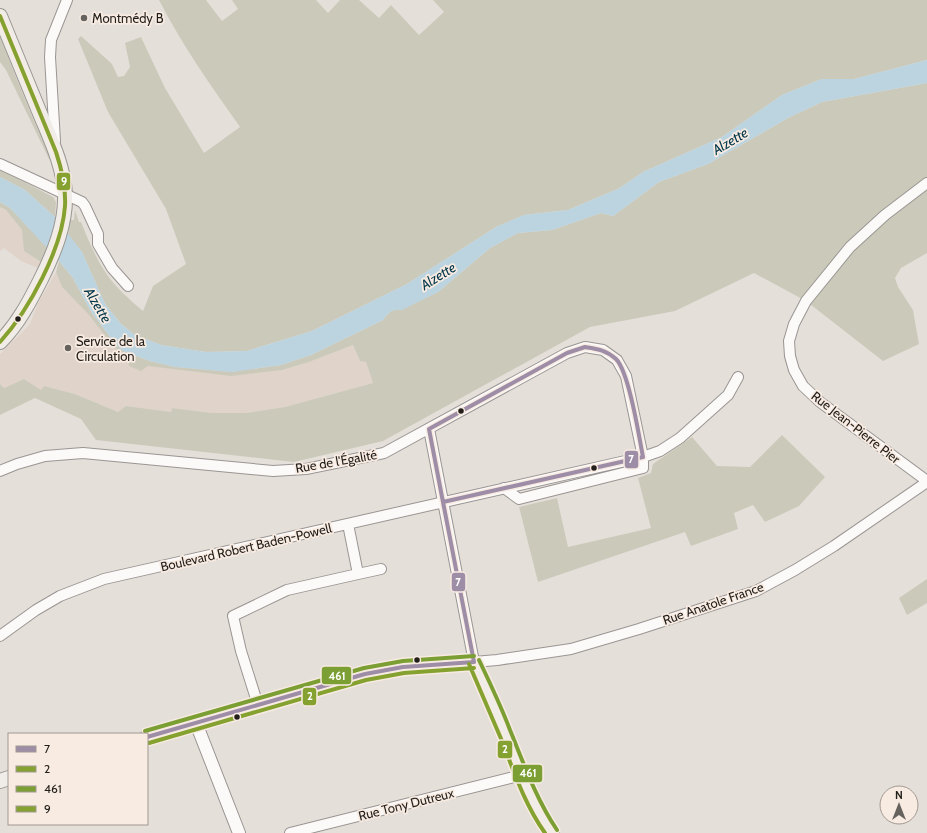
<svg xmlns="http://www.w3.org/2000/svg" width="927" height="833" font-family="Cabin,sans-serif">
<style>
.built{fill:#e0d3c9}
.green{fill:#cbcaba}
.water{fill:#bcd4e0}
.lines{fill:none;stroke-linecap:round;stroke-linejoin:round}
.minor-casing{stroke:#9a9592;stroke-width:12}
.tertiary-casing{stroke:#9a9592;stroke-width:14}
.secondary-casing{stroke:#9a9592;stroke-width:16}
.minor{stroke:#fbfaf9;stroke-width:10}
.tertiary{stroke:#fbfaf9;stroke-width:12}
.secondary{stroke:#f0ede8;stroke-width:14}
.bus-1-casing{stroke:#f8ebe2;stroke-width:7}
.bus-2-casing{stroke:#f8ebe2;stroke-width:7}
.bus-3-casing{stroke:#f8ebe2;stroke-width:7}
.bus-4-casing{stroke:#f8ebe2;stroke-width:7}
.bus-1{stroke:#9e8da6;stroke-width:4}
.bus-2{stroke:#85a231;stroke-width:4}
.bus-3{stroke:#7c9f34;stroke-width:4}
.bus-4{stroke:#85a231;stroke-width:4}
.poi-dot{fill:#66625d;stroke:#f8ebe2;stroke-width:1.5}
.bus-dot{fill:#221e1a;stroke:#f8ebe2;stroke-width:1.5}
.labels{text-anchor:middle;stroke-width:3.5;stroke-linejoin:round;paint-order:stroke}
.poi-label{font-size:13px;fill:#221e1a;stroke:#f8ebe2;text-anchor:start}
.street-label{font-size:13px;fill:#221e1a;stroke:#f8ebe2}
.water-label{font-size:14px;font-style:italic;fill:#03384b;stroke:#f8ebe2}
.line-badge{stroke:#f8ebe2;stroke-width:1.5}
.badge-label{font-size:11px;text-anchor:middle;font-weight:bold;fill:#fff}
</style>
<rect width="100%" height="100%" fill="#e5dfda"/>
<path class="built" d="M0 207 6 210 22 230 25 251 41 262 38 268 21 261 4 248 0 251Z
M56 272 62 287 88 314 113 346 123 357 148 366 282 370 309 362 353 345 360 361 366 362 373 383 285 407 246 413H212L172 408 171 412 126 406 118 412 75 394 44 386 41 390 24 379 4 388 0 384V354L30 324 38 303Z"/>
<path class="green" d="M159 0H206L222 21 238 9 232 0H316L328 13 340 0H359L379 18 391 5 419 35 444 12 433 0H927V60L854 79H822L782 95 722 137 643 172 620 188 568 210 524 215 496 227 407 284 312 331 247 351 206 352 161 345 135 335 121 324 105 304 82 252 68 235 70 220H74L75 210 79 222H81C88 239 95 257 106 273 115 287 130 300 143 311L153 286 186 264 166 209 108 112 78 39 81 36 112 64 118 77 124 76 130 67 125 43 141 37 165 88 204 153 240 127C211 86 182 45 159 0Z
M0 36 18 82 50 159H49L6 70 0 62Z
M927 83V253L901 268 895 278 898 287 913 310 919 344 883 361 806 301 754 273 675 311 590 327 383 441 294 462 96 440 81 419 35 398 0 415V384L4 388 24 379 41 390 44 386 75 394 118 412 126 406 171 412 172 408 212 413H246L285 407 373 383 366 362 360 361 353 345 309 362 282 370 231 376 148 366 141 371 129 366 128 358 123 357 113 346 88 314 62 287 56 272 59 261 73 278 90 310 116 345 124 351 150 361 175 367 232 372 281 365 311 355 383 320C389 312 392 309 402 309L438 292 490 248 518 233 552 230 601 213 613 216 659 182 708 164 788 118 822 102Z
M0 169 53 197 56 202 55 217 25 190 0 177Z
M0 202 10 208 47 247 41 262 24 251 22 230 6 210 0 207Z
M782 435 825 477 799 506 765 522 753 505 734 513 738 529 691 546 685 532 538 582 519 507 557 498 568 547 651 528 638 478 651 473 653 464 692 437 717 466 750 467Z
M927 579V603L907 615 899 598Z"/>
<path class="water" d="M927 60V83L822 102 788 118 708 164 659 182 613 216 601 213 552 230 518 233 490 248 438 292 402 310C392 309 389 312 383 320L311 355 281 365 232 372 175 367 150 361 123 351 116 345 90 310 73 278 59 261 10 208 0 202V177L25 190 55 217 82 252 105 304 121 324 135 335 161 345 206 352 247 351 312 331 407 284 496 227 524 215 568 210 620 188 643 172 722 137 782 95 822 79H854Z"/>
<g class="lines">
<defs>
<path id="minor" d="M55 141 50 57 51 40 67 0
M0 164 82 202 85 206 98 234V244L112 268 128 286
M927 183 885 215 850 247 806 301 794 324 789 341 790 356 794 370 803 386 820 402 927 481
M429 429 474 662 497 660 571 649 639 629 756 591 795 570 834 546 927 482
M0 471 17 464 45 456 83 453 273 471 306 469 384 453 567 353 585 347 603 350 617 360 626 376 643 457V468L519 499 504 488
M358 574 381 569
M0 636 36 610 60 596 104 579 643 457 660 451 680 438 728 395 738 377
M258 705 241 651 233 616 287 590 358 574 348 524
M290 833 522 775"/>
<path id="tertiary" d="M196 723 239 833"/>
<path id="secondary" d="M0 16C13 48 26 80 39 111 50 138 64 166 65 195 66 224 54 253 41 279 30 301 18 324 0 342
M147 737 365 674 403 667 474 662 501 723 528 791 540 816 552 833
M0 781 9 778"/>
</defs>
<use href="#minor" class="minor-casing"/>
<use href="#tertiary" class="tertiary-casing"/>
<use href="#secondary" class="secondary-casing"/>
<use href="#minor" class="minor"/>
<use href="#tertiary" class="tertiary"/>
<use href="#secondary" class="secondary"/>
<defs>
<path id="bus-1" d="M585 347C598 349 606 350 616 359 629 372 639 436 643 457L443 502 429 429 567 353Z
M443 502 474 662
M147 737 365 674 403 667 474 662"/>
<path id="bus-2" d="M469 664C480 690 491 715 502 741 514 772 525 805 545 833
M149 743 366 680 404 673 474 668"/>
<path id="bus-3" d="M479 660C490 683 501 706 510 730 524 764 536 799 557 830
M145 731 364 668 403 661 474 656"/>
<path id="bus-4" d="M0 16 56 152C62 170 66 187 65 206 62 249 29 310 0 342"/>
</defs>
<use href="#bus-1" class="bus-1-casing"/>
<use href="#bus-2" class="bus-2-casing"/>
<use href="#bus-3" class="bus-3-casing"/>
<use href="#bus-4" class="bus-4-casing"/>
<use href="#bus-1" class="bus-1"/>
<use href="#bus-2" class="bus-2"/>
<use href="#bus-3" class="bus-3"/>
<use href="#bus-4" class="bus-4"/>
</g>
<g class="poi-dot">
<circle cx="84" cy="18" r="4"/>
<circle cx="68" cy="348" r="4"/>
</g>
<g class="bus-dot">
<circle cx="18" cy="319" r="3.5"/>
<circle cx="461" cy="411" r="3.5"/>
<circle cx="594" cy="468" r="3.5"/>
<circle cx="417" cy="660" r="3.5"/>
<circle cx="237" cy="717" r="3.5"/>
</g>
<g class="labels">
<g class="poi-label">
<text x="92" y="23">Montmédy B</text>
<text x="76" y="346">Service de la<tspan x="76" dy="15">Circulation</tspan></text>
</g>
<g class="street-label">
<text transform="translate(856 427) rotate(38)" y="5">Rue Jean-Pierre Pier</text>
<text transform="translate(336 461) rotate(-10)" y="5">Rue de l'Égalité</text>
<text transform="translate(246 547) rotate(-13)" y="5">Boulevard Robert Baden-Powell</text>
<text transform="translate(713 603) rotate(-19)" y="5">Rue Anatole France</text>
<text transform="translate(406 804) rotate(-14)" y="5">Rue Tony Dutreux</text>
</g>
<g class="water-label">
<text transform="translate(730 141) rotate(-31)" y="5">Alzette</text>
<text transform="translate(438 276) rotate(-32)" y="5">Alzette</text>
<text transform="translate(98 305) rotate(59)" y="5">Alzette</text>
</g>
</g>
<g class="line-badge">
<rect x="56" y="172" width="15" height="19" rx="4" fill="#85a231"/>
<rect x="624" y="450" width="15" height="19" rx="4" fill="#9e8da6"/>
<rect x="451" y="572" width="15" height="20" rx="4" fill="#9e8da6"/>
<rect x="321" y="666" width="31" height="19" rx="4" fill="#7c9f34"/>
<rect x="302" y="687" width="15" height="19" rx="4" fill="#85a231"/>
<rect x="497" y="740" width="16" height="19" rx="4" fill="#85a231"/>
<rect x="512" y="764" width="31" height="19" rx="4" fill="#7c9f34"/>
</g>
<g class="badge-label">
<text x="64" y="185">9</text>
<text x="631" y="463">7</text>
<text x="458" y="586">7</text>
<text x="337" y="680">461</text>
<text x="310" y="700">2</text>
<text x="505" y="753">2</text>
<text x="528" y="777">461</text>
</g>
<rect x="8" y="733" width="140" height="92" fill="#f8ebe2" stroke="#a29992"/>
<rect x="16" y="746" width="20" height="6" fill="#9e8da6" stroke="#a29992"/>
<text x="44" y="753" font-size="12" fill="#221e1a">7</text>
<rect x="16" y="766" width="20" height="6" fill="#85a231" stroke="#a29992"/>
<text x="44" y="773" font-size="12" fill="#221e1a">2</text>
<rect x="16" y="786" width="20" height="6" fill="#7c9f34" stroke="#a29992"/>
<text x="44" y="793" font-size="12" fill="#221e1a">461</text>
<rect x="16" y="806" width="20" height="6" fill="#85a231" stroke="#a29992"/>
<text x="44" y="813" font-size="12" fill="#221e1a">9</text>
<g transform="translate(899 805)"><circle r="19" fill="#f8ebe2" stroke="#a29992"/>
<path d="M0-3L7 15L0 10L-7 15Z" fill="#66625d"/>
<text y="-6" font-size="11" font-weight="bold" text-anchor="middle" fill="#221e1a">N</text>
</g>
</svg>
